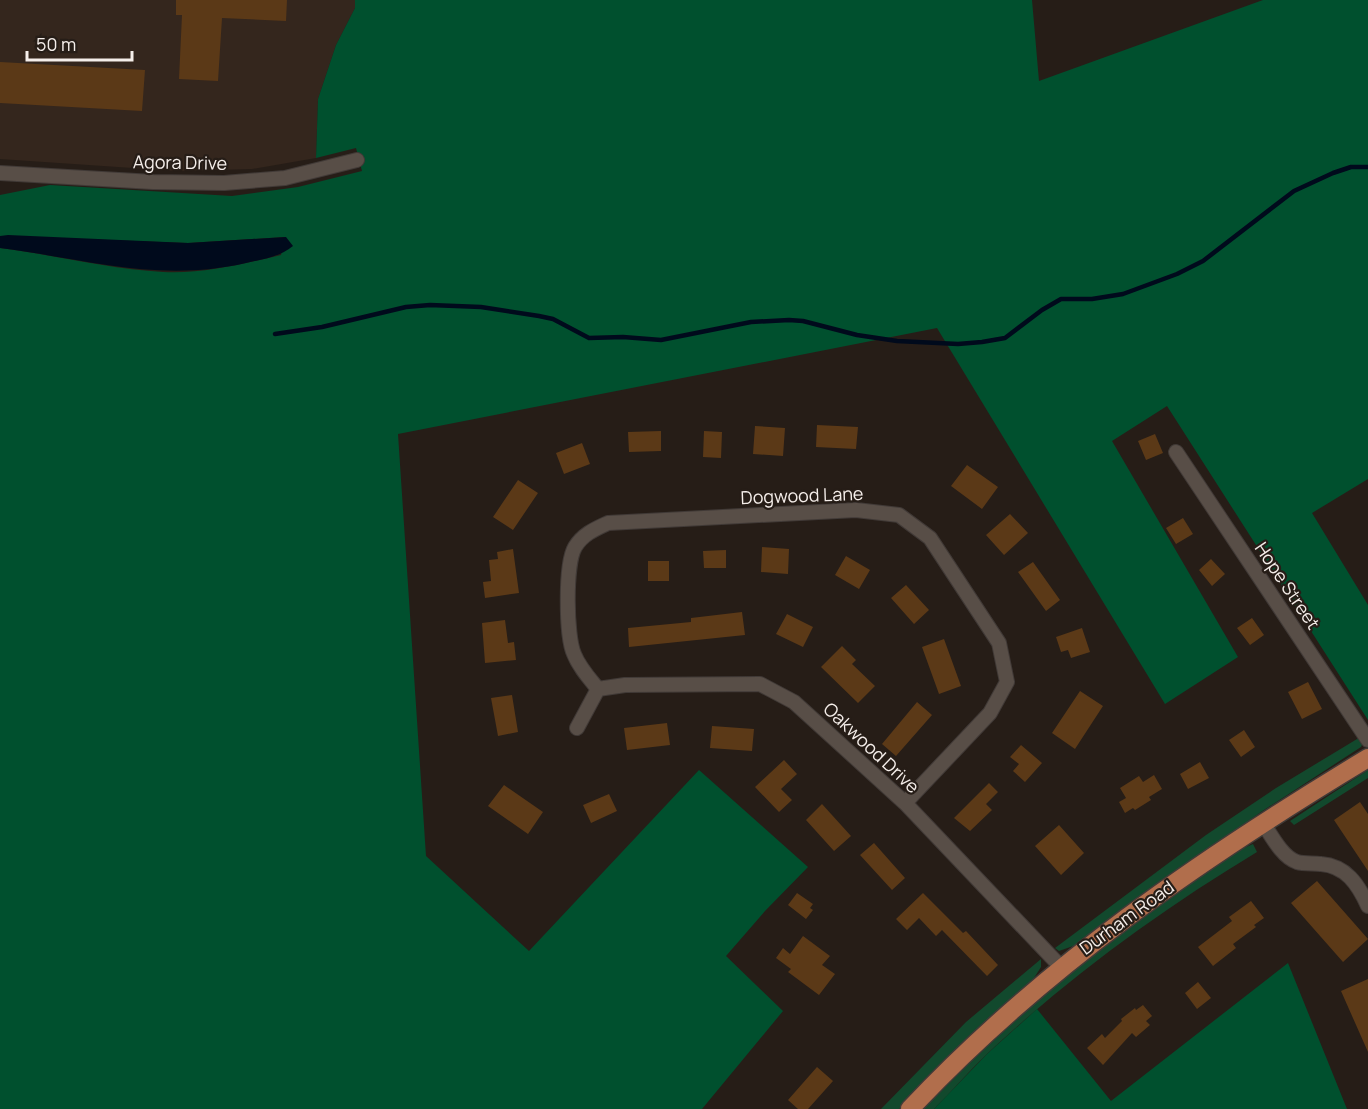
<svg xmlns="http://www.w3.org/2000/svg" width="1368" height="1109" font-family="Manrope,sans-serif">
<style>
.built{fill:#34261d}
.green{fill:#12492d}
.forest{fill:#00502e}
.water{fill:#000a1c}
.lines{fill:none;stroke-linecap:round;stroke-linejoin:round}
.stream{stroke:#000a1c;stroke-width:4.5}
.building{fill:#5b3917}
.minor-casing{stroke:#413a37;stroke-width:16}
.primary-casing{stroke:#413a37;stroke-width:21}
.minor{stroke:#584e47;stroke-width:14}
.primary{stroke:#b16e4c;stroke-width:18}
.labels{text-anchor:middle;stroke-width:4.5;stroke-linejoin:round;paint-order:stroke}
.street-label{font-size:18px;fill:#f5eeea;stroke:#261d17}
</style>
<rect width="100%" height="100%" fill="#261d17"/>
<path class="built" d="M0 0H355V8L336 45 318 99 316 158 252 169 177 171 0 159Z"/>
<path class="green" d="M1362 736 1363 743 1361 747 1261 812 1076 945 1059 951 1055 948 1206 835 1276 788Z
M1368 770V778L1294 825 1290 821Z
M1253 844 1257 852C1161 910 1070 976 988 1053 969 1071 952 1091 934 1109H920L950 1077 1054 982 1180 888 1239 850Z
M1041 959V967L1034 978 940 1066 899 1109H881L966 1022Z"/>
<path class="forest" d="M355 0H1032L1039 81 1263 0H1368V479L1312 513 1368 605V720L1167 406 1112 441 1238 657 1165 704 937 328 398 434 426 856 529 951 699 770 808 867 765 911 726 956 783 1011 702 1109H0V248C55 255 109 269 163 272 204 274 242 264 281 255L285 237 188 243 0 236V195L50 185 232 196 298 187 362 171 356 148 316 158 318 99 336 45 355 8Z
M1288 963 1347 1109H934L987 1054 1037 1009 1111 1101Z"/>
<path class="water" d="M8 235 188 243 286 237 293 246C279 257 264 259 246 263 159 283 86 259 0 248V236Z"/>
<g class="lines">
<path class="stream" d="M275 334 322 327 406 307 430 305 481 307 539 316 553 319 589 338 623 337 661 340 751 322 789 320 803 321 857 335 897 341 958 344 982 342 1005 338 1042 310 1061 299H1092L1123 294 1177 274 1203 261 1294 191 1333 173 1351 167H1368"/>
</g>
<path class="building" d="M176 0H287L286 21 222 18 218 81 179 79 182 15H176Z
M0 62 145 70 142 111 0 103Z
M817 425 858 427 856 449 816 447Z
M755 426 785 428 783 456 753 454Z
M661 431V451L629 452 628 432Z
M704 431 722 432 721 458 703 457Z
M1155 434 1163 453 1146 460 1138 441Z
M582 443 590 464 564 474 556 453Z
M967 465 998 487 982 509 951 486Z
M518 480 538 493 513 530 493 517Z
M1010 514 1028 533 1004 555 986 535Z
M1183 518 1193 534 1176 544 1166 528Z
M762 547 789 549 788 574 761 572Z
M513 549 519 593 485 598 483 582 491 581 489 560 498 559 497 552Z
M726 550V568H704L703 551Z
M846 556 870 570 859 589 835 575Z
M1211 559 1225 574 1212 586 1199 570Z
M648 561H669V581H648Z
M1033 562 1060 600 1046 611 1018 572Z
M906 585 929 610 914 624 891 598Z
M742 612 745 635 629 647 628 628 691 622V618Z
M787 614 813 627 803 647 776 634Z
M1252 618 1264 635 1250 645 1237 628Z
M505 620 508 643 514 642 516 660 485 663 482 623Z
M1082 628 1090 652 1071 658 1068 650 1061 652 1056 637Z
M944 639 961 686 939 694 922 647Z
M842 646 856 660 852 664 875 686 858 703 821 667Z
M1308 682 1322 709 1302 719 1288 692Z
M1080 691 1103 706 1075 749 1052 733Z
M512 695 518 732 498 736 491 698Z
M917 702 932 715 896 756 882 744Z
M667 723 670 745 627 750 624 728Z
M712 726 754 729 752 751 710 748Z
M1244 730 1255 747 1241 757 1229 740Z
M1021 745 1042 763 1025 782 1013 771 1019 764 1010 757Z
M784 760 797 774 781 789 792 800 779 812 755 787Z
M1200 762 1209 778 1188 789 1180 774Z
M1154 775 1162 789 1149 797 1151 800 1135 810 1133 808 1125 813 1119 802 1126 798 1120 788 1139 776 1143 782Z
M989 783 998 792 986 804 992 810 970 831 954 818Z
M504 785 543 812 528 834 488 806Z
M609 794 617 811 591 823 583 805Z
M1360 802 1368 814V871L1334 820Z
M822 804 851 836 834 851 806 820Z
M1059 825 1084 853 1061 875 1035 846Z
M874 843 905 878 892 890 860 855Z
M1317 881 1368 939 1343 962 1291 903Z
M797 893 813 904 810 908 813 910 806 919 788 905Z
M923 893 963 933 966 931 998 965 987 976 942 930 936 936 919 918 907 930 896 919Z
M1251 901 1264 918 1254 925 1256 927 1233 944 1236 948 1213 966 1198 947 1232 921 1229 917Z
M803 936 830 956 822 965 835 974 819 995 788 972 791 969 776 958 783 948 790 954Z
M1368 979V1052L1341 991Z
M1198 982 1211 998 1197 1009 1185 993Z
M1143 1005 1152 1016 1146 1021 1150 1025 1136 1037 1132 1033 1103 1065 1087 1048 1102 1034 1105 1038 1122 1021 1121 1019 1135 1008 1136 1010Z
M817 1067 833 1081 808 1109H798L788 1100Z"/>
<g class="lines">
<defs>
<path id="minor" d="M0 173 153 182 224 183 285 178 357 160
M1176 452 1368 740
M598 689C589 678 579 667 574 654 566 636 565 564 575 547 583 534 595 529 608 523L856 510 899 515 930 538 999 643 1007 682 990 713 905 803
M598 689 625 685 760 684 794 702 905 803 1061 967
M577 728 598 689
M1263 823C1271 835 1282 857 1297 862 1304 864 1314 863 1321 864 1346 866 1358 884 1368 906"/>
<path id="primary" d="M910 1109C1043 967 1202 858 1368 758"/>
</defs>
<use href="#minor" class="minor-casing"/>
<use href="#primary" class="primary-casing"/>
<use href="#minor" class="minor"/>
<use href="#primary" class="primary"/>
</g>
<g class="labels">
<g class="street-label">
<text transform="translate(180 163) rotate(1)" y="6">Agora Drive</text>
<text transform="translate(802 496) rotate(-2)" y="6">Dogwood Lane</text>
<text transform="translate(1287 586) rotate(56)" y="6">Hope Street</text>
<text transform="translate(871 748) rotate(43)" y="6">Oakwood Drive</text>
<text transform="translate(1127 918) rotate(-36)" y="6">Durham Road</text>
</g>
</g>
<path d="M27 51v9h105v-9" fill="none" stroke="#f5eeea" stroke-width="3"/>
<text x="36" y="51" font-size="18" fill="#f5eeea" stroke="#261d17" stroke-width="4.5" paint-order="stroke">50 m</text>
</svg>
